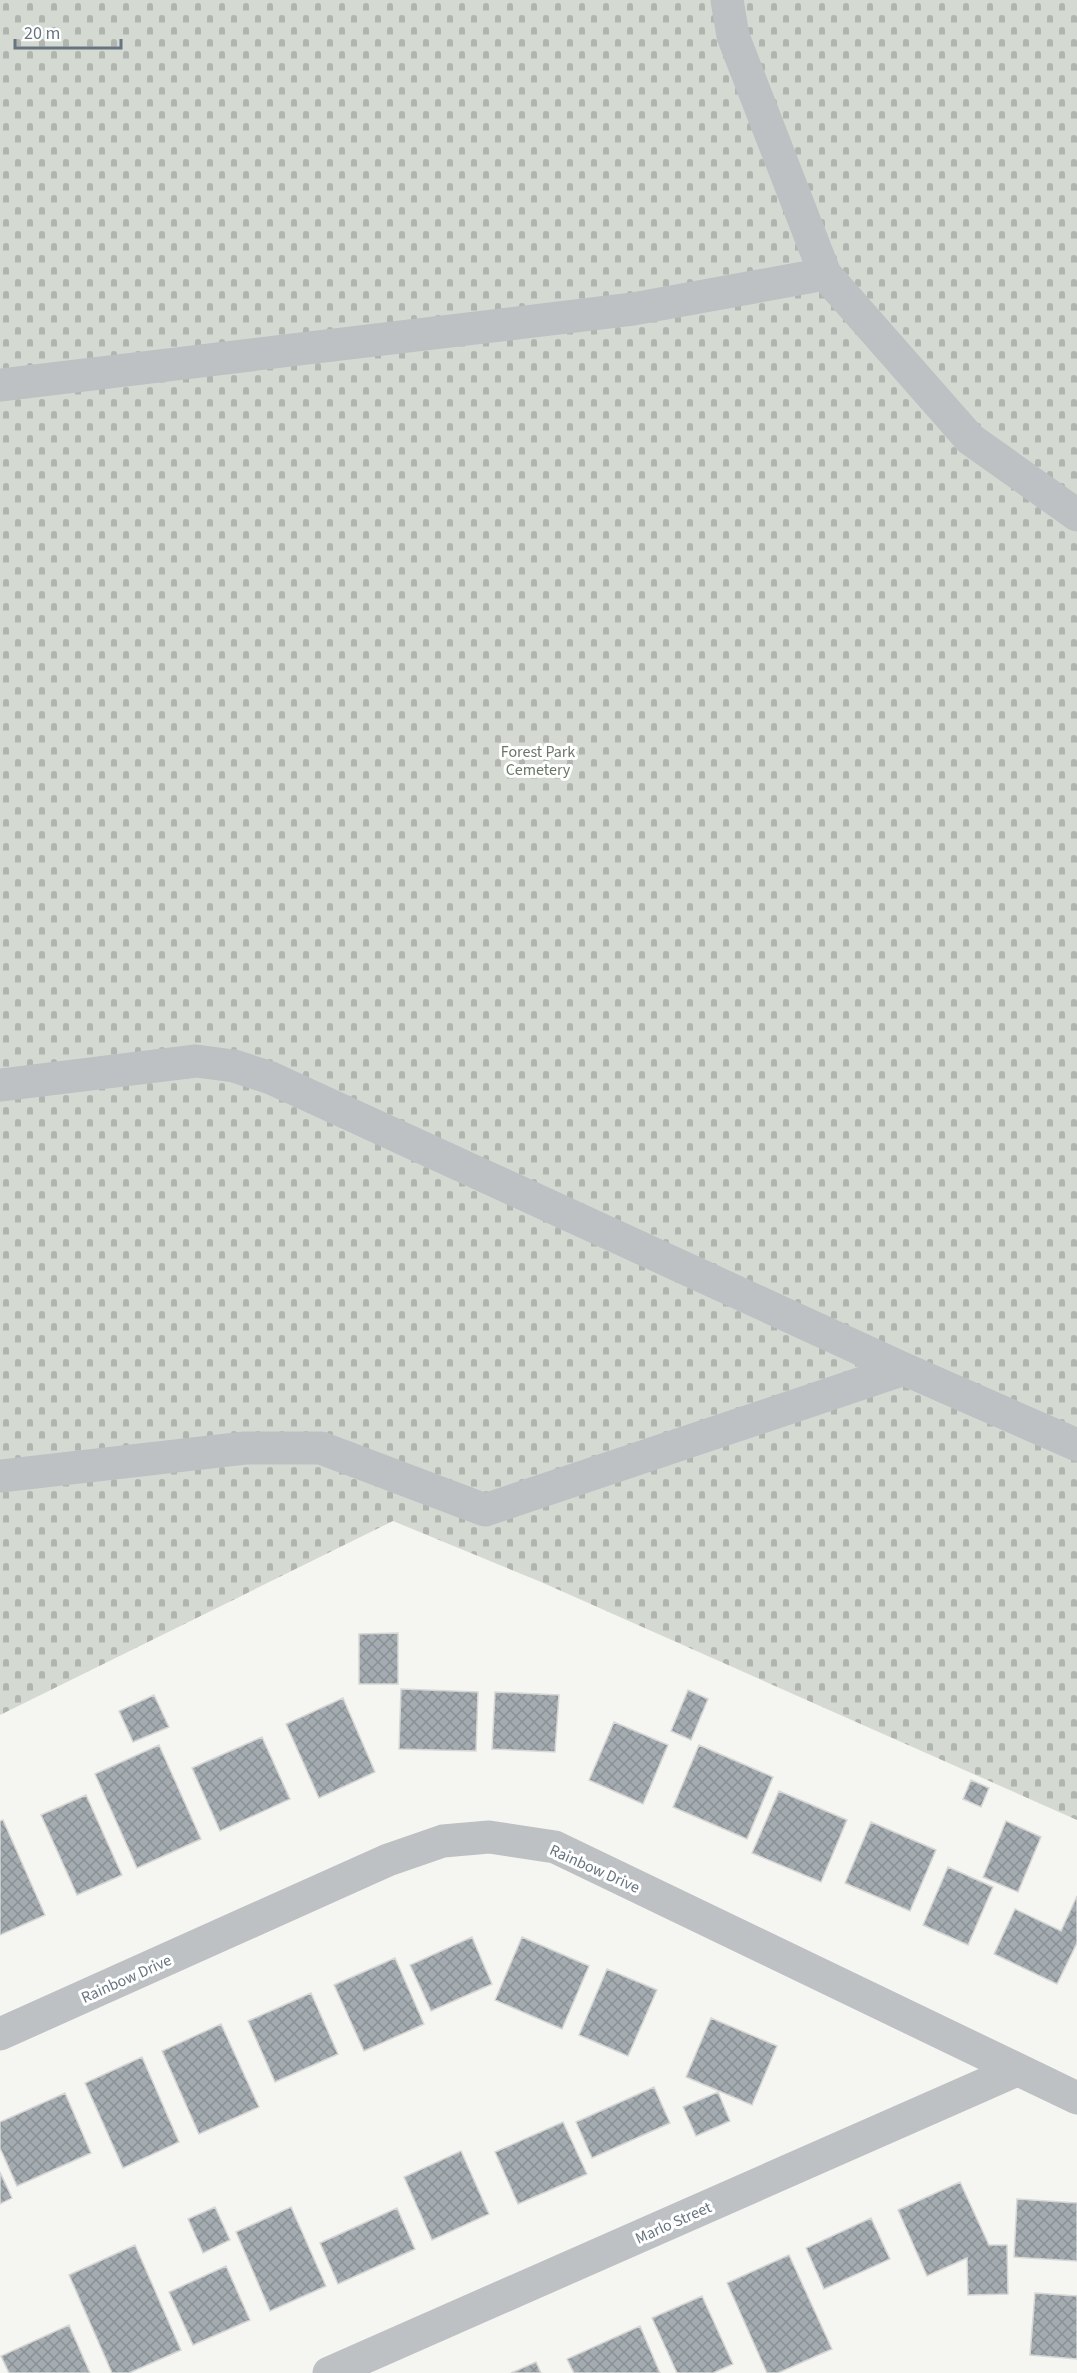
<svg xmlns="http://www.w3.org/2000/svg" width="1077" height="2373" font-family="'Source Sans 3',sans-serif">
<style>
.cemetery{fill:url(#cemetery-stones)}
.building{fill:url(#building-cross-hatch);stroke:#d7d7d5;stroke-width:1.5}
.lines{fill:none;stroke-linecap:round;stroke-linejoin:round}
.minor{stroke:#bdc1c4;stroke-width:33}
.labels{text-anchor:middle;stroke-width:6;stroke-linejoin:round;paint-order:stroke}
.park-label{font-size:16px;fill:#697865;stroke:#fff}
.street-label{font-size:16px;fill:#677581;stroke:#fff}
</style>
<defs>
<pattern id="cemetery-stones" width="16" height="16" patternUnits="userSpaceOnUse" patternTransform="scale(1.5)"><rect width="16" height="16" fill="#d4dad2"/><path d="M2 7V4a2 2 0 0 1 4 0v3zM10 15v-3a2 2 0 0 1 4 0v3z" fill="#b0b5b0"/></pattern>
<pattern id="building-cross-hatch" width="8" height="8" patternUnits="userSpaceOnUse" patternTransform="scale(1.5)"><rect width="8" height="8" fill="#a5acb1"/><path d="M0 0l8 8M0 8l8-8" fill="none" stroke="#8a9195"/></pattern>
</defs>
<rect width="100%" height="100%" fill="#f5f5f2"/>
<path class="cemetery" d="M0 0H1077V1820L541 1582 393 1521 0 1715Z"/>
<path class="building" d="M398 1633V1684H359V1634Z
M401 1689 478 1692 476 1751 399 1749Z
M688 1690 708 1699 691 1740 671 1731Z
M495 1692 559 1695 555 1752 492 1749Z
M154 1695 169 1727 133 1742 119 1711Z
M343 1698 375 1772 319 1798 286 1724Z
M614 1722 668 1745 643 1804 589 1780Z
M262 1737 290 1799 220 1831 192 1768Z
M159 1745 201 1839 137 1868 95 1774Z
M699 1745 773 1777 747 1839 673 1807Z
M971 1780 989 1788 981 1807 963 1799Z
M779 1791 847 1820 821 1882 752 1853Z
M86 1795 122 1875 77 1895 41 1815Z
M3 1820 45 1915 0 1935V1821Z
M1006 1821 1041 1837 1018 1892 983 1877Z
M871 1822 936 1850 910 1911 845 1883Z
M948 1867 993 1887 968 1945 923 1925Z
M1077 1896V1943L1057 1984 994 1954 1015 1909 1061 1931Z
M472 1937 492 1984 431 2011 410 1965Z
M522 1937 589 1966 562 2029 495 2000Z
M395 1958 424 2024 364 2051 334 1985Z
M607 1969 657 1990 628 2056 579 2035Z
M311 1993 338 2054 275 2082 248 2021Z
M711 2018 777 2046 752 2105 686 2077Z
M221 2024 259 2107 199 2134 162 2051Z
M142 2057 179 2142 123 2168 85 2083Z
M654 2087 670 2123 592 2158 576 2122Z
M718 2092 730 2121 696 2136 683 2107Z
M65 2093 91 2153 17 2186 0 2148V2122Z
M563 2122 587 2174 518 2204 495 2152Z
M461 2151 489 2214 432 2240 404 2177Z
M0 2172 12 2198 0 2204Z
M960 2182 989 2245H1007L1008 2294 968 2295 967 2258 927 2276 898 2210Z
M1017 2199 1077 2203V2261L1014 2257Z
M215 2207 230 2240 203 2253 188 2219Z
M291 2207 326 2286 270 2311 236 2232Z
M397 2208 415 2249 338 2284 320 2243Z
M871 2218 890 2259 824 2289 806 2248Z
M135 2245 181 2350 129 2373H112L69 2275Z
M789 2255 832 2349 778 2373H767L727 2283Z
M226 2266 250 2320 193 2345 169 2292Z
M1035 2293 1077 2296V2359L1030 2355Z
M702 2296 733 2364 713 2373H677L652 2318Z
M69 2325 90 2373H9L1 2356Z
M640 2326 660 2373H574L567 2359Z
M536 2362 541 2373H511Z"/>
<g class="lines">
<path class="minor" d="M727 0 733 36 825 274
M0 385 633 309 825 274 970 439 1077 515
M0 1085 196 1061 234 1066 271 1078 904 1369 1077 1445
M0 1476 245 1448H321L485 1510 904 1369
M0 2034 388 1860 443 1841 489 1837 555 1847 1077 2098
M329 2373 1017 2070"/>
</g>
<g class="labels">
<g class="park-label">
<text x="538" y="757">Forest Park<tspan x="538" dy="18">Cemetery</tspan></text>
</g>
<g class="street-label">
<text transform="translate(595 1868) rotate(24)" y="6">Rainbow Drive</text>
<text transform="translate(126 1978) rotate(-24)" y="6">Rainbow Drive</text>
<text transform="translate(673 2222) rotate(-24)" y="6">Marlo Street</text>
</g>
</g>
<path d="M15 39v9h106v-9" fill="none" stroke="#677581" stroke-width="3"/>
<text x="24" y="39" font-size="18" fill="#677581" stroke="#ffffff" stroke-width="4.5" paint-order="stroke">20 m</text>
</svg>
